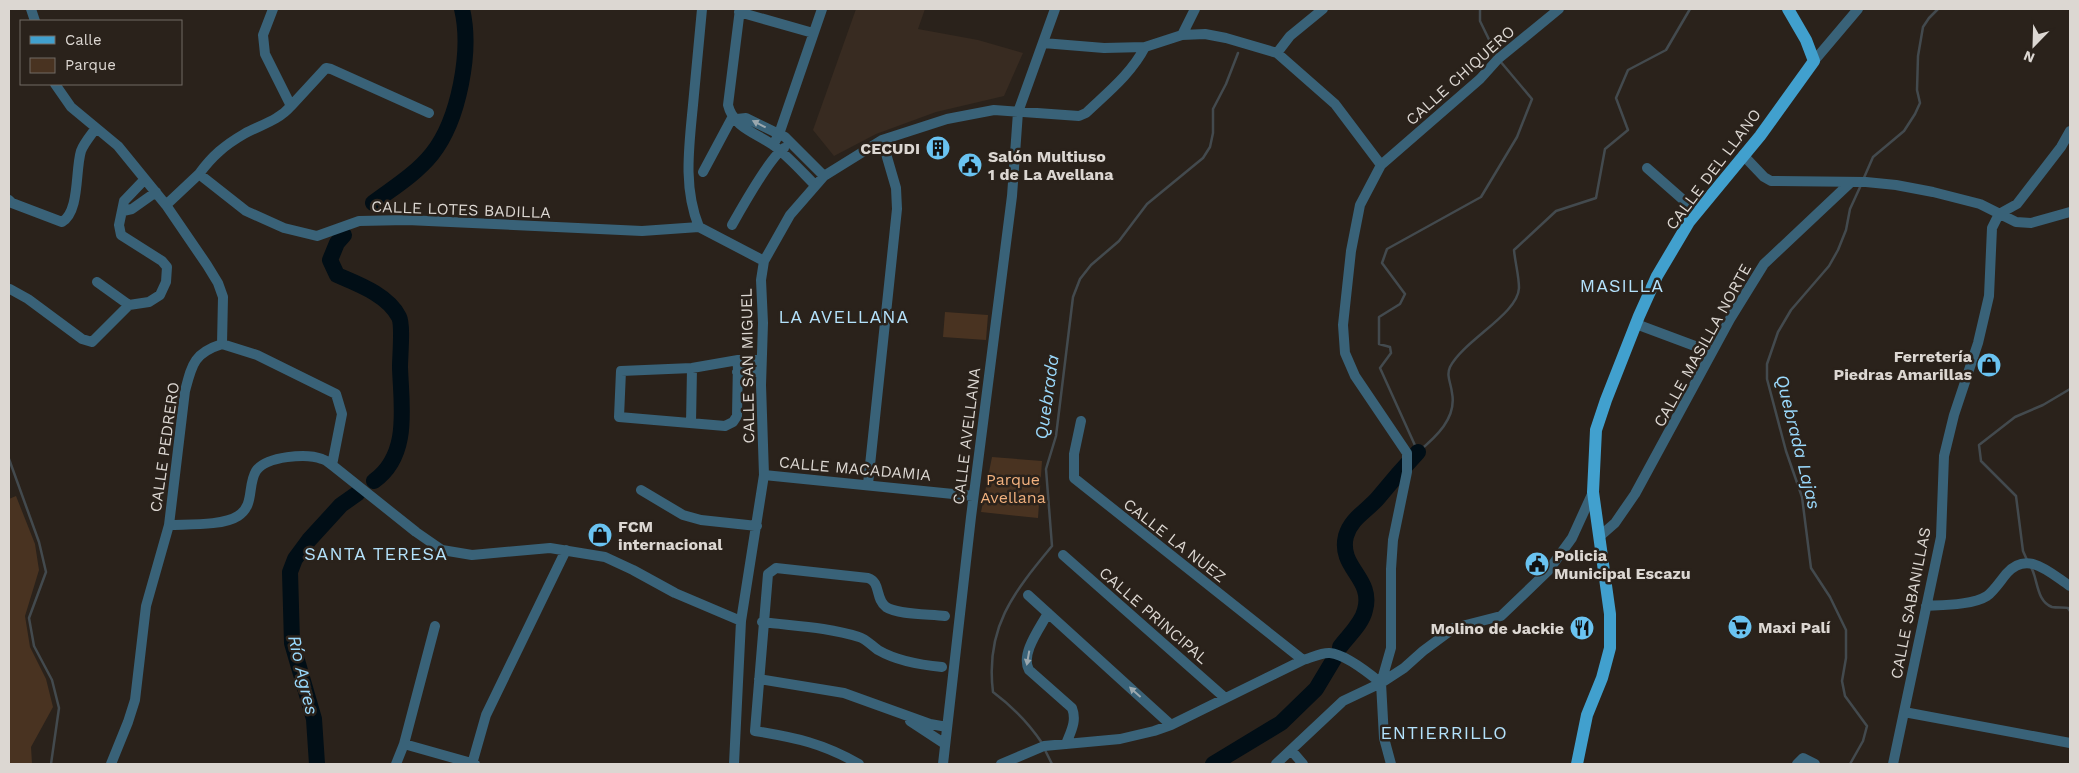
<svg xmlns="http://www.w3.org/2000/svg" width="2079" height="773" font-family="'Work Sans',sans-serif">
<style>
.built{fill:#382b21}
.green{fill:#493321}
.lines{fill:none;stroke-linecap:round;stroke-linejoin:round}
.stream{stroke:#434a4e;stroke-width:2.5}
.river{stroke:#010e16;stroke-width:16}
.minor{stroke:#396278;stroke-width:10}
.major{stroke:#41a0ce;stroke-width:12}
.oneway{fill:#9ba8ae}
.labels{text-anchor:middle;stroke-width:5;stroke-linejoin:round;paint-order:stroke}
.street-label{font-size:16px;fill:#dcd7d2;stroke:#2a221b}
.poi-label{font-size:16px;font-weight:bold;fill:#dcd7d2;stroke:#2a221b;text-anchor:start}
.park-label{font-size:16px;fill:#f2b17e;stroke:#2a221b}
.neighbourhood-label{font-size:18px;letter-spacing:1px;fill:#b4e2fc;stroke:#2a221b}
.water-label{font-size:18px;font-style:italic;fill:#9ad9fc;stroke:#2a221b}
</style>
<rect width="100%" height="100%" fill="#2a221b"/>
<path class="built" d="M856 9H925L918 29 978 40 1023 53 1004 96 936 112 876 134 834 156 813 130Z"/>
<path class="green" d="M945 312 988 315 986 340 943 337Z
M992 457 1042 461 1038 518 981 512Z
M16 496 35 544 39 570 25 616 30 647 46 679 53 707 31 747 32 764H9V499Z"/>
<g class="lines">
<path class="stream" d="M1480 9V21L1497 56
M1500 61 1532 99 1517 137 1481 197 1387 249 1382 263 1405 294 1400 304 1379 317V344L1390 347 1391 353 1380 368 1418 452C1436 437 1457 418 1452 393 1451 383 1446 376 1450 367 1464 340 1518 314 1519 288 1519 276 1515 262 1514 250L1556 211 1596 198 1605 149 1628 130 1616 98 1628 70 1666 50 1690 9
M1863 180 1873 157 1904 131 1915 114 1920 103 1917 90 1918 56 1923 27 1929 18 1938 9
M9 459 39 542 46 572 29 618 34 646 52 680 59 708 51 764
M2027 560 2023 551 2016 496 1981 461 1979 445 2015 417 2043 405 2070 389
M2031 567C2038 579 2036 601 2052 607 2057 608 2064 607 2068 608L2070 611
M1042 743C1028 722 1013 707 993 692 985 628 1013 593 1052 546L1046 469 1056 436 1073 297 1080 279 1091 265 1119 241 1147 204 1203 158 1210 147 1213 133V109L1226 84 1238 53
M1045 750 1052 764
M1850 764 1863 741 1867 726 1845 696 1842 681 1846 658V630L1830 597 1811 568 1802 497 1786 451 1767 379V364L1778 332 1791 310 1829 266 1838 250 1846 230 1850 209 1861 185"/>
<path class="river" d="M373 203C393 188 416 174 432 154 459 120 472 51 462 9
M344 235 337 243 330 260 337 275C358 284 388 295 399 317 403 325 400 356 400 367 401 404 411 455 374 481
M1340 647C1348 636 1362 624 1365 610 1374 578 1338 568 1346 536 1351 518 1367 511 1378 498 1391 482 1404 467 1418 452
M317 764 314 719 292 643 290 572 295 559 309 540 341 505 358 493
M1213 764 1281 723 1316 689 1334 659"/>
<path class="minor" d="M31 9 35 21
M702 9C699 41 696 73 693 105 689 147 683 188 699 227L764 261
M740 9 728 105C733 127 756 133 773 145 788 156 802 172 815 185
M1323 9 1290 36 1277 53 1335 104 1381 165
M739 12 813 33
M1182 35 1195 9
M1043 43 1104 48 1145 47 1182 35 1205 34 1226 38 1277 53
M1814 61 1858 9
M55 84 71 107 118 146 166 205 207 265 218 283 223 297 222 344
M291 106 326 68 331 69 429 113
M737 119 746 118 785 137 824 176
M773 145 779 134 822 9
M1743 155 1764 177 1771 181 1866 182 1896 185 1933 192 1980 204 2016 222 2031 223 2070 212
M1647 168 1697 212
M703 172 733 116
M199 174C212 156 225 145 244 134 260 125 278 121 291 106L265 54 263 35 273 9
M9 200 12 203 62 222C80 211 75 171 81 151 84 143 91 135 96 128
M166 205 199 174 246 211 284 228 317 236 359 221 407 220 642 231 699 227
M123 211 132 209 156 192
M732 225C741 209 771 156 784 148
M97 282 129 305
M10 289 28 299 82 339 92 342 129 305 149 302 160 295 166 282 167 267 162 261 121 235 119 225 124 201 145 179
M1636 324 1711 352
M222 344 257 355 336 394 342 414 332 465
M738 360 737 416 733 422 725 426 619 417 621 371 692 368 738 360H761
M737 372H761
M1081 421 1074 454V478L1303 660
M691 423 692 368
M764 475 973 496
M868 484 897 209 896 188 882 140
M641 490 683 515 701 520 757 526
M169 525C187 524 223 526 238 516 255 505 247 486 256 471 266 456 307 453 322 459 326 460 329 463 332 465L416 532 442 550 472 555 550 548 605 557 633 570 675 593 741 621
M1599 537 1615 523 1635 494 1730 319 1764 264 1850 183
M1063 555 1224 697
M1028 595 1171 725
M1926 606C1942 605 1973 605 1987 596 1994 591 2001 580 2007 573 2028 550 2050 573 2070 586
M1048 613C1040 628 1020 654 1029 670L1072 708C1077 721 1071 731 1066 744
M762 622C794 626 828 627 859 637 866 639 872 646 878 650 897 661 920 665 942 667
M759 679 844 693 930 724 947 727
M1904 712 2070 743
M910 721 945 744
M404 744 475 764
M1291 750 1303 764
M111 764 128 722 135 700 146 606 169 525 185 391C192 364 194 353 222 344
M396 764 404 744 435 626
M472 764 486 715 566 550
M734 764 741 621 764 475 761 385 763 323 761 280 764 261 790 215 824 176 882 140 947 119 994 110 1079 116 1086 113C1108 92 1131 74 1145 47
M859 764C822 743 797 738 755 731L768 574 776 568 868 578C881 582 875 599 886 607 898 615 930 614 945 616
M943 764 971 517 1012 196 1018 112 1055 9
M1001 764 1044 746 1120 739 1154 731 1171 725 1303 660C1311 658 1322 652 1330 653 1345 654 1370 674 1381 683
M1276 764 1343 701 1381 683 1404 668 1423 651 1454 628 1501 616 1548 571 1572 538 1593 492
M1391 764 1384 738 1381 683 1391 648V569L1393 540 1407 472V453L1355 376 1345 353 1343 325 1351 251 1360 205 1381 165 1480 79 1498 59 1559 9
M1797 764 1803 758 1815 764
M1893 764 1941 537 1944 456 1954 415 1978 343 1989 296 1992 228 1999 214 2017 204 2061 147 2070 131"/>
<path class="major" d="M1577 764 1587 715 1602 678 1610 648V614L1593 492 1596 430 1606 400 1639 316 1657 276 1689 222 1760 136 1814 61 1806 40 1788 9"/>
</g>
<defs><path id="oneway-solid" d="M-6-.8H1V-3.2L6.5 0L1 3.2V.8H-6Z" transform="scale(1.25)"/></defs>
<g class="oneway">
<use href="#oneway-solid" transform="translate(759 124) rotate(-153)"/>
<use href="#oneway-solid" transform="translate(1028 658) rotate(100)"/>
<use href="#oneway-solid" transform="translate(1135 692) rotate(-138)"/>
</g>
<defs>
<symbol id="building-disc" viewBox="-11 -11 22 22"><circle r="9.5" fill="#6ac3f1" stroke="#2a221b"/><path d="M-4-6H4V6H1V3H-1V6H-4ZM-2.5-4.3h1.7v1.8h-1.7ZM.8-4.3h1.7v1.8H.8ZM-2.5-1h1.7V.8h-1.7ZM.8-1h1.7V.8H.8Z" fill="#111"/></symbol>
<symbol id="civic-disc" viewBox="-11 -11 22 22"><circle r="9.5" fill="#6ac3f1" stroke="#2a221b"/><path d="M-.6-6.5H3V-4.5H.6V-3L4-1V1h2V6H-6V1h2V-1L-.6-3ZM-1.2 2.5V6h2.4V2.5Z" fill="#111"/></symbol>
<symbol id="shop-disc" viewBox="-11 -11 22 22"><circle r="9.5" fill="#6ac3f1" stroke="#2a221b"/><path d="M-5-2.5h2.3a2.7 3.5 0 0 1 5.4 0H5L5.5 6h-11ZM-1.5-2.5h3a1.5 2.3 0 0 0-3 0Z" fill="#111"/></symbol>
<symbol id="supermarket-disc" viewBox="-11 -11 22 22"><circle r="9.5" fill="#6ac3f1" stroke="#2a221b"/><path d="M-6-5.5h2.5l.6 2H6L4.5 2H-2.5L-4.4-4H-6ZM-1.5 3.2a1.3 1.3 0 1 0 .1 0ZM3 3.2a1.3 1.3 0 1 0 .1 0Z" fill="#111"/></symbol>
<symbol id="restaurant-disc" viewBox="-11 -11 22 22"><circle r="9.5" fill="#6ac3f1" stroke="#2a221b"/><path d="M-5-6h1v4h1v-4h1v4h1v-4h1v5L-1.5 .5V6h-2V.5L-5-1ZM5-6V6H3V1.5H1.5Q1.5-4 5-6Z" fill="#111"/></symbol>
</defs>
<g fill-rule="evenodd">
<use href="#building-disc" x="924" y="134" width="28" height="28"/>
<use href="#civic-disc" x="956" y="151" width="28" height="28"/>
<use href="#shop-disc" x="1975" y="351" width="28" height="28"/>
<use href="#shop-disc" x="586" y="521" width="28" height="28"/>
<use href="#civic-disc" x="1523" y="550" width="28" height="28"/>
<use href="#supermarket-disc" x="1726" y="613" width="28" height="28"/>
<use href="#restaurant-disc" x="1568" y="614" width="28" height="28"/>
</g>
<g class="labels">
<g class="street-label">
<text transform="translate(1460 75) rotate(-42)" y="6">CALLE CHIQUERO</text>
<text transform="translate(1713 169) rotate(-53)" y="6">CALLE DEL LLANO</text>
<text transform="translate(461 209) rotate(2)" y="6">CALLE LOTES BADILLA</text>
<text transform="translate(1702 345) rotate(-61)" y="6">CALLE MASILLA NORTE</text>
<text transform="translate(747 366) rotate(-91)" y="6">CALLE SAN MIGUEL</text>
<text transform="translate(966 436) rotate(-83)" y="6">CALLE AVELLANA</text>
<text transform="translate(164 447) rotate(-82)" y="6">CALLE PEDRERO</text>
<text transform="translate(855 468) rotate(5)" y="6">CALLE MACADAMIA</text>
<text transform="translate(1175 540) rotate(38)" y="6">CALLE LA NUEZ</text>
<text transform="translate(1910 603) rotate(-79)" y="6">CALLE SABANILLAS</text>
<text transform="translate(1154 615) rotate(41)" y="6">CALLE PRINCIPAL</text>
</g>
<g class="poi-label">
<text x="920" y="154" text-anchor="end">CECUDI</text>
<text x="988" y="162">Salón Multiuso<tspan x="988" dy="18">1 de La Avellana</tspan></text>
<text x="1972" y="362" text-anchor="end">Ferretería<tspan x="1972" dy="18">Piedras Amarillas</tspan></text>
<text x="618" y="532">FCM<tspan x="618" dy="18">internacional</tspan></text>
<text x="1554" y="561">Policia<tspan x="1554" dy="18">Municipal Escazu</tspan></text>
<text x="1758" y="633">Maxi Palí</text>
<text x="1564" y="634" text-anchor="end">Molino de Jackie</text>
</g>
<g class="park-label">
<text x="1013" y="485">Parque<tspan x="1013" dy="18">Avellana</tspan></text>
</g>
<g class="neighbourhood-label">
<text x="1622" y="292">MASILLA</text>
<text x="844" y="323">LA AVELLANA</text>
<text x="376" y="560">SANTA TERESA</text>
<text x="1444" y="739">ENTIERRILLO</text>
</g>
<g class="water-label">
<text transform="translate(1047 397) rotate(-82)" y="6">Quebrada</text>
<text transform="translate(1798 442) rotate(76)" y="6">Quebrada Lajas</text>
<text transform="translate(303 675) rotate(77)" y="6">Río Agres</text>
</g>
</g>
<rect width="2079" height="773" fill="none" stroke="#dcd7d2" stroke-width="20"/>
<rect x="20" y="20" width="162" height="65" fill="#2a221b" stroke="#716a64"/>
<rect x="30" y="36" width="25" height="8" fill="#41a0ce" stroke="#716a64"/>
<text x="65" y="45" font-size="15" fill="#dcd7d2">Calle</text>
<rect x="30" y="58" width="25" height="15" fill="#493321" stroke="#716a64"/>
<text x="65" y="70" font-size="15" fill="#dcd7d2">Parque</text>
<g transform="translate(2034 45) rotate(203)" stroke="#2a221b" stroke-width="4" paint-order="stroke">
<path d="M0-4L9 19L0 12L-9 19Z" fill="#dcd7d2"/>
<text y="-8" font-size="14" font-weight="bold" text-anchor="middle" fill="#dcd7d2">N</text>
</g>
</svg>
